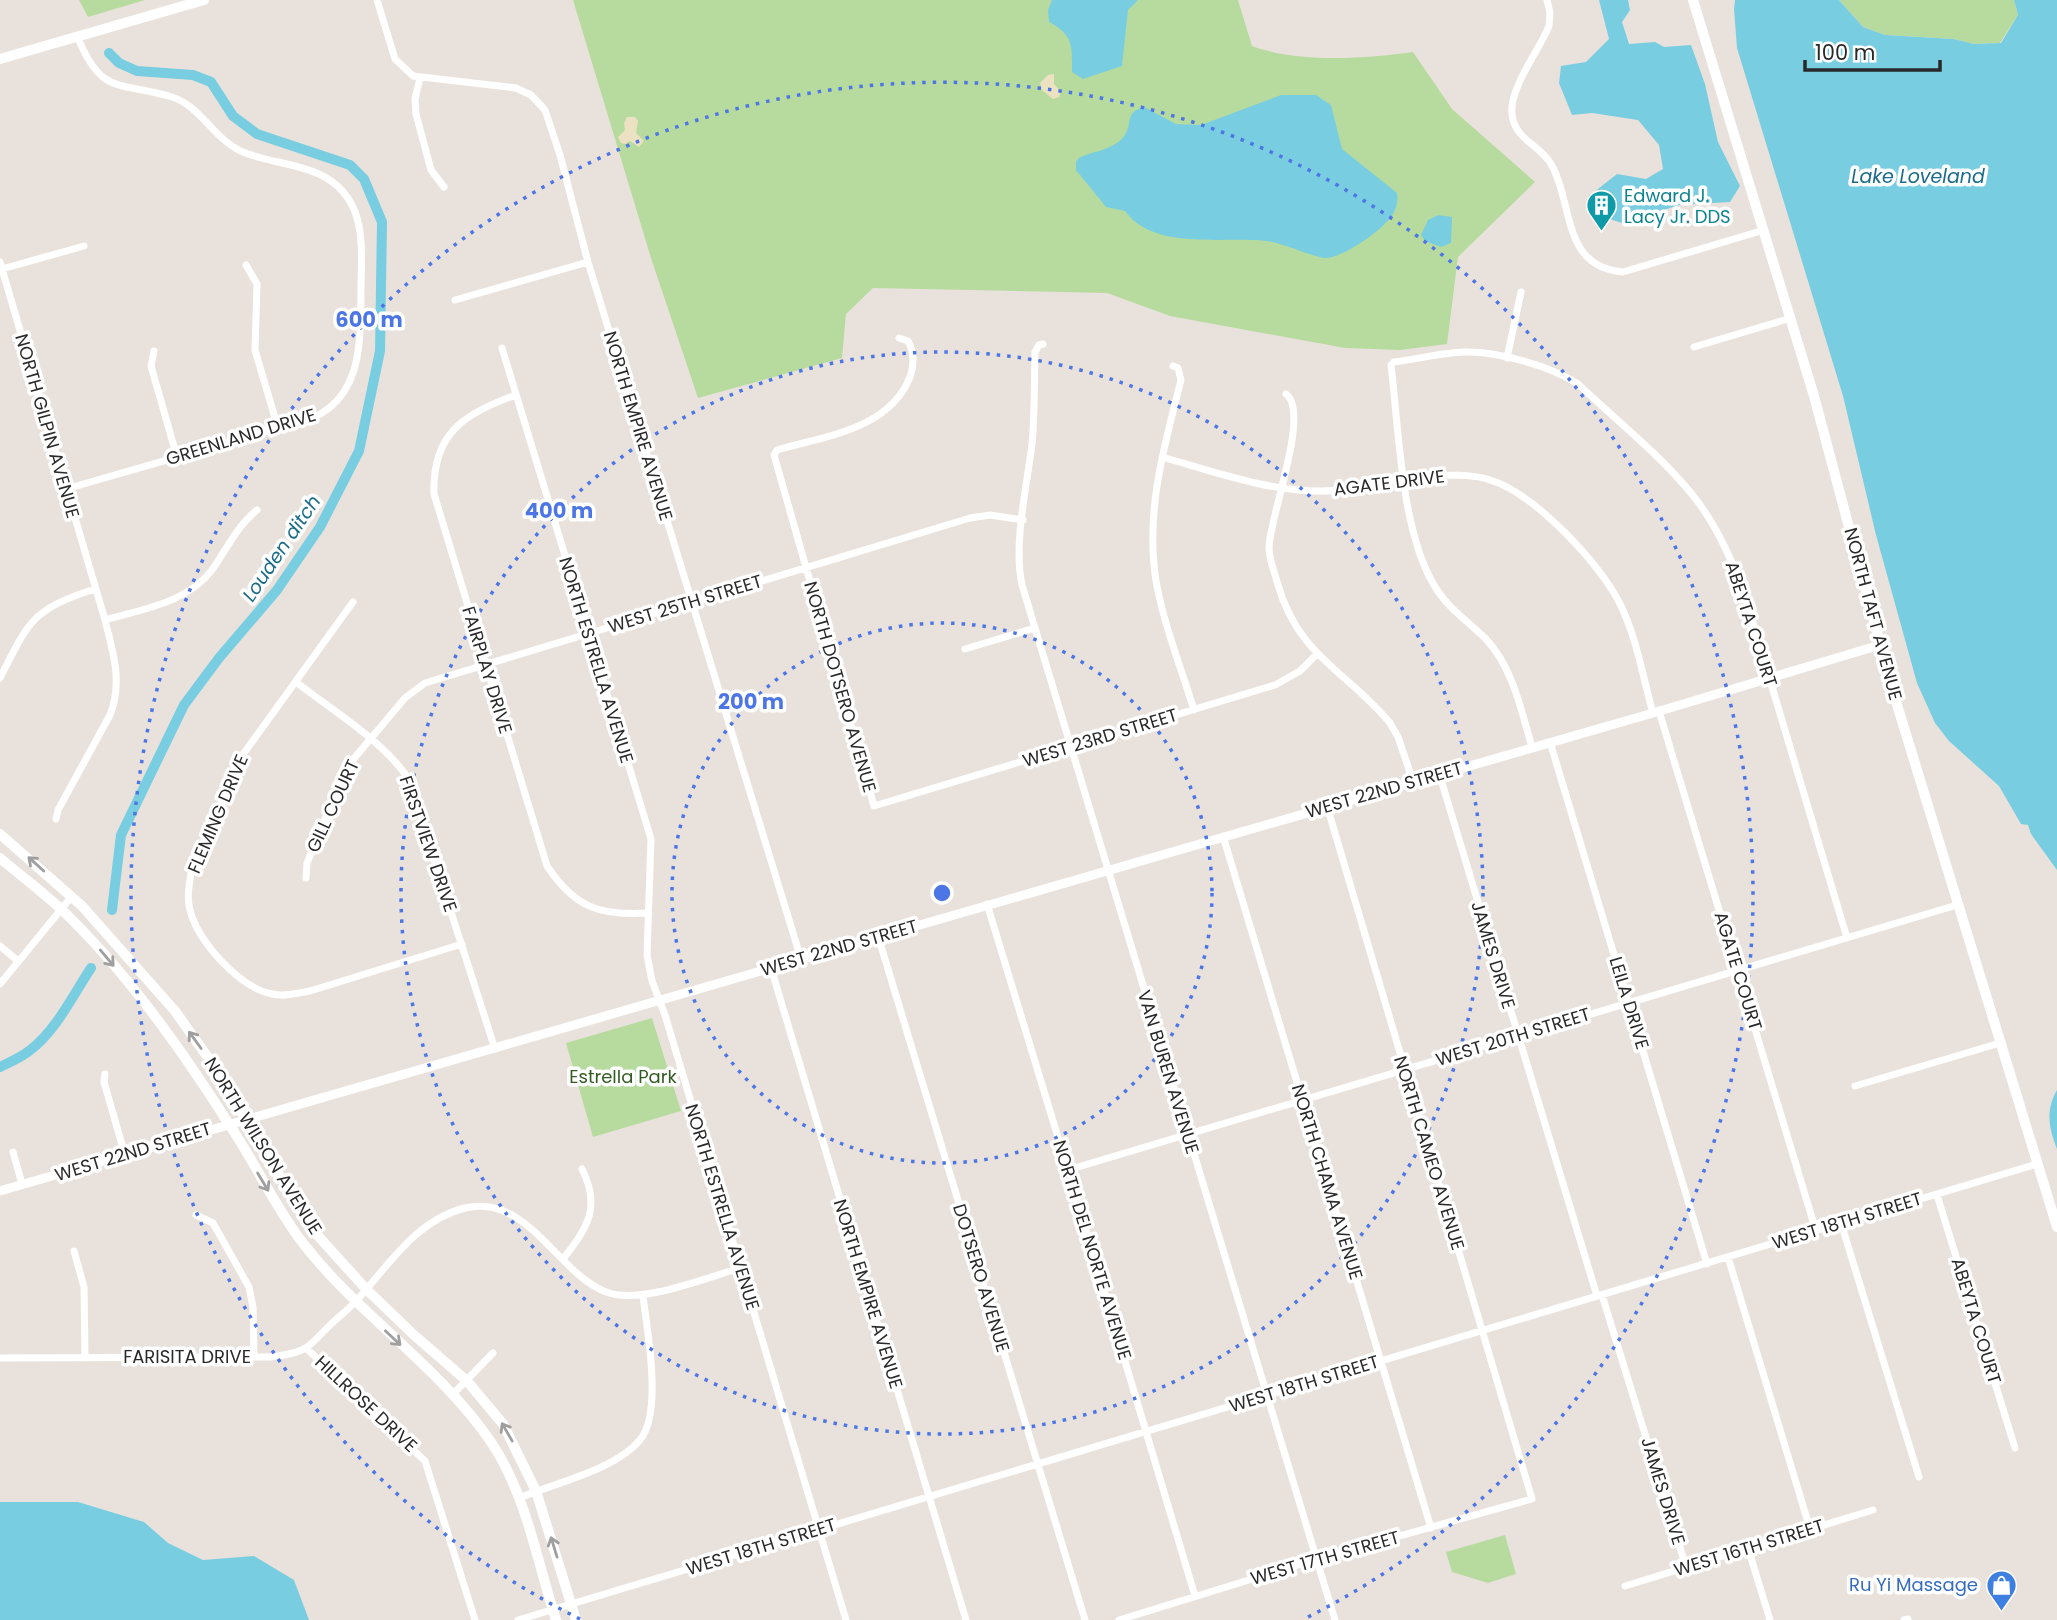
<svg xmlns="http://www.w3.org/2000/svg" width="2057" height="1620" font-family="Poppins,sans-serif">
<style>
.green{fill:#b7db9e}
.sand{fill:#ece2c2}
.water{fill:#79cde1}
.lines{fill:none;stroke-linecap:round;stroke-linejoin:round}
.canal{stroke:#79cde1;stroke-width:10}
.minor{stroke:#fff;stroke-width:7}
.tertiary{stroke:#fff;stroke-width:9}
.secondary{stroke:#fff;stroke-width:10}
.oneway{stroke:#9f9f9f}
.ring{fill:none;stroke:#4c75e6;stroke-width:3.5;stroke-dasharray:3.5 7}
.labels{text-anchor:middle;stroke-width:7;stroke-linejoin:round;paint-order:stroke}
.culture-label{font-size:18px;fill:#0d838f;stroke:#fff;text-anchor:start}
.street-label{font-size:18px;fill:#292929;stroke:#fff}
.park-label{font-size:18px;fill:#325d21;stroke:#fff}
.shop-label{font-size:18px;fill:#366cbe;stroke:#fff;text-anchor:end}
.water-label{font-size:19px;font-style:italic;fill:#1b6c8a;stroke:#fff}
.centre{fill:#4c75e6;stroke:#fff;stroke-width:3.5}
.ring-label{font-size:21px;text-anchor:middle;font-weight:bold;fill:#4c75e6;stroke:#fff;stroke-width:7;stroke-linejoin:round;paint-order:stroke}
</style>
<rect width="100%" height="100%" fill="#e9e2dc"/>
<path class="green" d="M79 0H145L88 17Z
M573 0H1238L1252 46C1298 63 1364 59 1413 52L1452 109 1535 182 1458 257 1447 344 1400 350 1345 348 1170 316 1107 293 873 288 846 314 842 358 698 398 651 258Z
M1839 0H2014L2018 15 2000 43 1974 44 1954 39 1885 35 1863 27Z
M652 1018 681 1111 593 1137 566 1043Z
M1505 1535 1516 1574 1488 1583 1452 1572 1446 1552Z"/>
<path class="sand" d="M1054 74V84L1061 92 1059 97 1053 99 1042 90 1040 83 1048 75Z
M627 117H635L638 121 636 133 644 141 639 147 630 141 625 144 621 143 618 137 625 130 624 123Z"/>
<path class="water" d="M1052 0H1138L1128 10 1122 66 1083 79 1072 72C1072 47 1074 35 1049 22L1048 10Z
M1599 0H1628L1630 10 1622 22 1629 44 1655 42 1664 47 1691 45 1705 84 1718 142 1740 186 1730 202 1679 205 1658 212 1639 215 1622 223 1591 213 1589 196 1617 174 1646 179 1663 169 1659 145 1638 120 1592 113 1572 115 1559 83 1561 66 1586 62 1609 39Z
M1735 0H1839L1863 27 1885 35 1954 39 1974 44 2001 43 2018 15 2014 0H2057V870L2031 834 2028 825 2021 824 1999 786 1949 741 1935 723 1917 683 1876 535 1843 396 1737 48 1734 9Z
M1281 95H1316L1331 105 1342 149 1397 193C1398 200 1397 208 1393 214 1384 229 1346 256 1327 258 1317 259 1281 242 1266 241 1222 236 1154 251 1125 211L1106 207 1076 170V162L1079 158C1093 151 1114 150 1124 136 1134 123 1123 113 1144 107L1176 124 1201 125Z
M1438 215 1452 217 1451 243 1441 247 1425 241 1421 235 1428 220Z
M2057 1090V1149C2049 1128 2045 1111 2057 1090Z
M0 1502H78L144 1522 168 1543 203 1560 254 1556 294 1580 309 1620H0Z"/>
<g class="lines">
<path class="canal" d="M109 53 119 63 137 71 193 75 211 82 233 116 257 134 350 165 364 179 382 222 380 351 359 451 320 527 277 590 219 658 184 705 121 835 112 910
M0 1067C10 1062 20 1058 29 1051 56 1031 73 995 91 968"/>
<path class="minor" d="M377 0 395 59 413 76 516 88 531 95 545 110 560 155 588 262 801 959
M1547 0 1550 13 1549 26C1539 51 1509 88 1512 114 1514 139 1540 145 1551 164 1574 204 1561 267 1623 272L1764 230
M420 78 415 99 416 114 431 170 444 187
M0 262 105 620C113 652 123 683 110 715L58 810 56 819
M246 265 257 284 255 350 278 428
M2 269 84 246
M455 300 588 262
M899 338 908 341C915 353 914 365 910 377 889 430 824 436 777 450L774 455 874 806 1275 685 1300 671 1317 654
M1043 344 1039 345 1035 352C1034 383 1035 414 1032 444 1027 486 1013 544 1022 585L1335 1620
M1694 347 1791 318
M502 348 651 839 647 955 652 981 665 1015 846 1620
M154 351 151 366 177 457
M1507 358 1521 292
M1173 366 1178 368 1181 380C1164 447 1145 512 1156 581 1164 625 1181 668 1194 710
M1286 394C1311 412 1269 518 1269 548 1269 560 1275 573 1278 585 1299 657 1347 671 1390 723L1398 737 1413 781
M516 395C464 413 432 434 434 494L547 866C575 908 600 916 648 913
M1162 457C1212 471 1270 492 1322 491 1363 491 1402 474 1443 475 1458 475 1476 475 1490 480 1534 493 1602 565 1621 606 1637 639 1643 678 1653 713
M66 489 310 419C343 406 356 376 359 344 361 324 361 305 361 285 362 242 366 196 319 174 295 163 267 162 243 152 214 140 201 106 172 97 119 81 102 97 77 36
M353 602 244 753 192 867C190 881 186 896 190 910 197 941 240 988 272 994 285 997 298 993 310 991L462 944
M105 620C143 609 187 603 212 570 227 549 236 527 257 510
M965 649 1035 628
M0 678C29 621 32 609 95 589
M296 682C333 711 382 740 408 778L495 1049
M1659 711 1816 1231
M1550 742 1707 1264
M1532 747C1521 710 1513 668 1486 639 1468 621 1447 608 1434 585 1401 530 1399 430 1391 365L1394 362C1417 359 1441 353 1464 352 1498 351 1550 366 1578 384 1616 420 1658 453 1691 493 1715 522 1731 557 1744 593L1847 938
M1439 773 1597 1296
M1223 836 1431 1528
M306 878 307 863 325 819 351 762 405 698 425 683 970 518 990 515 1023 520
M987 904 1068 1170 1195 1596
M878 936 1085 1620
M0 946 18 961
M771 968 966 1620
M0 984 72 896
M105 1074 104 1082 125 1155
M1855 1086 2000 1043
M13 1152 22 1184
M1068 1170 1957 905
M1937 1195 2015 1448
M196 1215 213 1223 249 1287 253 1307 254 1357
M1841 1223 1919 1477
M74 1251 84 1287 85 1358
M1728 1257 1810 1529
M563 1259C588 1227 601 1207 582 1169
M1602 1295 1686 1567
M306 1348 425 1461 475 1620
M0 1358 271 1357C282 1355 297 1354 307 1347 314 1342 320 1335 326 1329 336 1319 348 1310 357 1300 389 1265 416 1220 465 1208 527 1193 557 1273 606 1292 640 1305 705 1278 740 1268
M453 1394 493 1353
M519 1498C555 1483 615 1470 640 1440 663 1412 647 1330 643 1296
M1748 1548 1770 1620
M1625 1586 1873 1510
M518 1620 2037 1164
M1119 1620 1317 1559 1532 1499 1327 806
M1904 1620 1908 1619"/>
<path class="tertiary" d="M0 1191 1653 713 1880 645"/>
<path class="secondary" d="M1693 0 1814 396 1891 685 2057 1227
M0 59 204 0
M0 834 82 906 175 1011 214 1066 310 1227 366 1289 414 1335 467 1381 503 1424 536 1491 576 1620
M0 858C20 875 41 891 61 909 125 970 179 1046 227 1121 253 1159 272 1201 299 1238 355 1313 438 1364 491 1442 526 1494 537 1561 556 1620"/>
</g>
<defs><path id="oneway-shaft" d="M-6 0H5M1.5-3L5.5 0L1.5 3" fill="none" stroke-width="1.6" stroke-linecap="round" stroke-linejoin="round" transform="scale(1.75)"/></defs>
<g class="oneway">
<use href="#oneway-shaft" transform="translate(36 864) rotate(-138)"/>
<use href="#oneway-shaft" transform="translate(107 958) rotate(50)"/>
<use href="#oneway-shaft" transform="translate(195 1040) rotate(-126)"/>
<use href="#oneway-shaft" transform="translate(263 1182) rotate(59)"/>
<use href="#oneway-shaft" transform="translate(393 1338) rotate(43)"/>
<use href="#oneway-shaft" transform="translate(507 1432) rotate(-120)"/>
<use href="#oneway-shaft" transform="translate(554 1547) rotate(-107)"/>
</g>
<g class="ring">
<circle cx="942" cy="893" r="270"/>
<circle cx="942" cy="893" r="541"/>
<path d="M580 1619A811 811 0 1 1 1304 1619"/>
</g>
<defs>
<symbol id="building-pin" viewBox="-11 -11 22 30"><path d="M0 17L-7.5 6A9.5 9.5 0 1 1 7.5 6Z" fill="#0f9aa8" stroke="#fff"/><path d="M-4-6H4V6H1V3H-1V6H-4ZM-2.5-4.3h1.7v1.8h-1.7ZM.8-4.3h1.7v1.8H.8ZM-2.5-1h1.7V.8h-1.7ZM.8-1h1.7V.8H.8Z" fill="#fff"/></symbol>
<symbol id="shop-pin" viewBox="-11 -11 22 30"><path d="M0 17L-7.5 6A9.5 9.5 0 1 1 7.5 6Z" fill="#3f7fe0" stroke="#fff"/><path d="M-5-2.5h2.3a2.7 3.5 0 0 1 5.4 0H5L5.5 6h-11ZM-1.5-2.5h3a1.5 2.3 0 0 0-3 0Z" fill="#fff"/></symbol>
</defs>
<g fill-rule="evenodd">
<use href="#building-pin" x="1584" y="188" width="35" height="47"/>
<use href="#shop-pin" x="1984" y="1568" width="35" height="47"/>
</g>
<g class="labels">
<g class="culture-label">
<text x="1624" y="202">Edward J.<tspan x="1624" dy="21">Lacy Jr. DDS</tspan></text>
</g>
<g class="street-label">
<text transform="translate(47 426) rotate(74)" y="6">NORTH GILPIN AVENUE</text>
<text transform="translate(638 426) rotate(73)" y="6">NORTH EMPIRE AVENUE</text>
<text transform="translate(241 437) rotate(-17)" y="6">GREENLAND DRIVE</text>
<text transform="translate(1389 483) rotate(-7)" y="6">AGATE DRIVE</text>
<text transform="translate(685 604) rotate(-17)" y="6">WEST 25TH STREET</text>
<text transform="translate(1873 614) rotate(75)" y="6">NORTH TAFT AVENUE</text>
<text transform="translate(1751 624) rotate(72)" y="6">ABEYTA COURT</text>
<text transform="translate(596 660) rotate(73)" y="6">NORTH ESTRELLA AVENUE</text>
<text transform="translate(487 670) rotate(73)" y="6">FAIRPLAY DRIVE</text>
<text transform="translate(840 687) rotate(74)" y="6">NORTH DOTSERO AVENUE</text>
<text transform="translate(1100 738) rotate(-17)" y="6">WEST 23RD STREET</text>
<text transform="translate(1384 790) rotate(-16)" y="6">WEST 22ND STREET</text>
<text transform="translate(333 806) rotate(-65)" y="6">GILL COURT</text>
<text transform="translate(218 814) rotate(-67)" y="6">FLEMING DRIVE</text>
<text transform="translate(428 844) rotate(71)" y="6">FIRSTVIEW DRIVE</text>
<text transform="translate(839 948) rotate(-16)" y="6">WEST 22ND STREET</text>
<text transform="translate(1493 955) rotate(73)" y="6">JAMES DRIVE</text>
<text transform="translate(1738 971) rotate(73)" y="6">AGATE COURT</text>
<text transform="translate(1629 1003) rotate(73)" y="6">LEILA DRIVE</text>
<text transform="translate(1513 1037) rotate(-17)" y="6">WEST 20TH STREET</text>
<text transform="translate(1168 1072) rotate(73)" y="6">VAN BUREN AVENUE</text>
<text transform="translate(263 1146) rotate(58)" y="6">NORTH WILSON AVENUE</text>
<text transform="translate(133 1152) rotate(-17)" y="6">WEST 22ND STREET</text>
<text transform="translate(1429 1153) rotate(73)" y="6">NORTH CAMEO AVENUE</text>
<text transform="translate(1327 1182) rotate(73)" y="6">NORTH CHAMA AVENUE</text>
<text transform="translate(722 1207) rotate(73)" y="6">NORTH ESTRELLA AVENUE</text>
<text transform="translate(1847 1221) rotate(-17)" y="6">WEST 18TH STREET</text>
<text transform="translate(1092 1250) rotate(73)" y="6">NORTH DEL NORTE AVENUE</text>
<text transform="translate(981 1278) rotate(73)" y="6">DOTSERO AVENUE</text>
<text transform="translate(868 1294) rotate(73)" y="6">NORTH EMPIRE AVENUE</text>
<text transform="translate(1976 1321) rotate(73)" y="6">ABEYTA COURT</text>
<text x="187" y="1363">FARISITA DRIVE</text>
<text transform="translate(1304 1384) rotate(-17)" y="6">WEST 18TH STREET</text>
<text transform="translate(366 1404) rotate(43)" y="6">HILLROSE DRIVE</text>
<text transform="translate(1663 1491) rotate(73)" y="6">JAMES DRIVE</text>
<text transform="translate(761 1547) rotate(-17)" y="6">WEST 18TH STREET</text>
<text transform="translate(1749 1548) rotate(-17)" y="6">WEST 16TH STREET</text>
<text transform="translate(1325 1558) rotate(-16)" y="6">WEST 17TH STREET</text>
</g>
<g class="park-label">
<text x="623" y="1083">Estrella Park</text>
</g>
<g class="shop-label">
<text x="1978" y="1591">Ru Yi Massage</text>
</g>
<g class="water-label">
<text x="1918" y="183">Lake Loveland</text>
<text transform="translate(281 548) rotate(-56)" y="7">Louden ditch</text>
</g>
</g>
<circle cx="942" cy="893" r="10" class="centre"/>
<g class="ring-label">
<text x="369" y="327">600 m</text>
<text x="559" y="518">400 m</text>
<text x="751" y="709">200 m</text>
</g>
<path d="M1805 60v10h135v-10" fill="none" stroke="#292929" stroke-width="3.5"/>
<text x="1815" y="60" font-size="21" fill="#292929" stroke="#ffffff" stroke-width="5" paint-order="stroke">100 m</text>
</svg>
